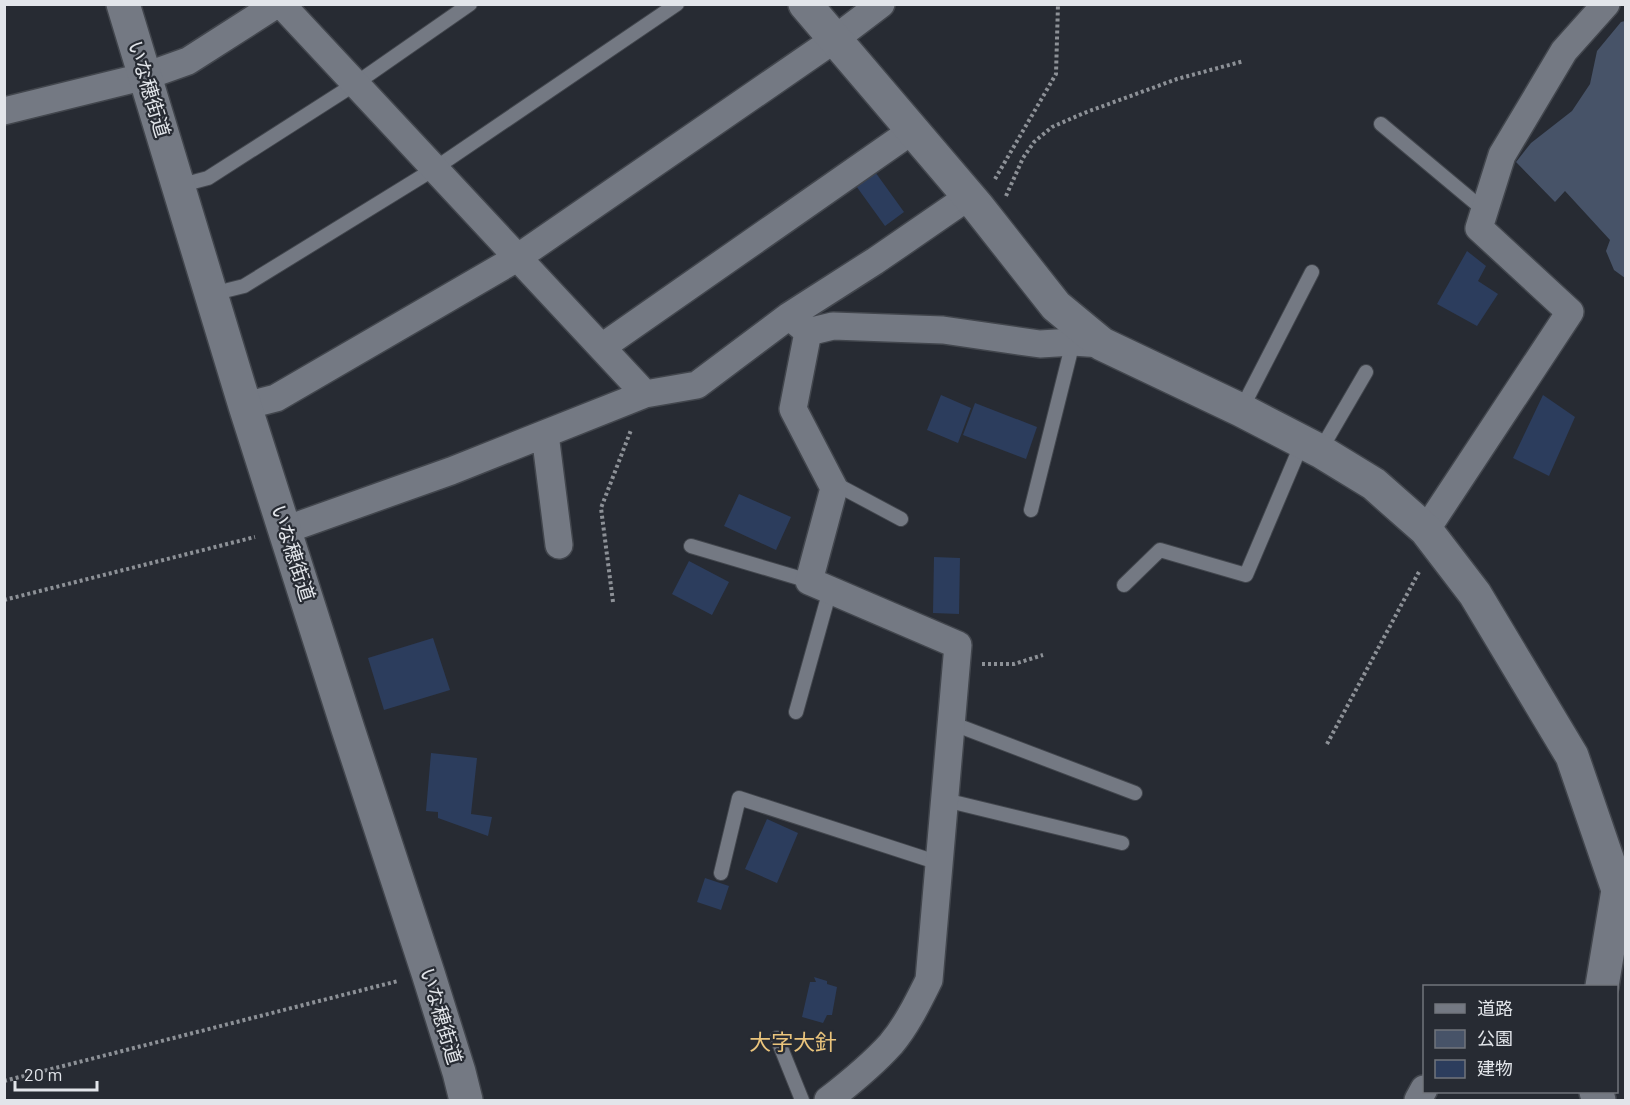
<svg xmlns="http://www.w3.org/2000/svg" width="1630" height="1105" font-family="Barlow,'Noto Sans JP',sans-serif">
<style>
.green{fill:#475368}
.building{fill:#2c3d5d}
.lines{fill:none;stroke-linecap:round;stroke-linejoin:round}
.lane-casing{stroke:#42464d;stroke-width:16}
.street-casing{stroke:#42464d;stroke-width:30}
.secondary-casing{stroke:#42464d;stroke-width:36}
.path{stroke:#8d9197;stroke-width:4;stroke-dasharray:3 3;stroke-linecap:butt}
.lane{stroke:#747983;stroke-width:14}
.street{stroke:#747983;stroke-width:27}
.secondary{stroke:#747983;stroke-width:33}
.labels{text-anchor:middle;stroke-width:4.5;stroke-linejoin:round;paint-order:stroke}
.street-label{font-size:20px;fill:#e2e5ea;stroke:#272b33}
.quarter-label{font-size:22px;fill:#eac47c;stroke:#272b33}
</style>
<rect width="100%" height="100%" fill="#272b33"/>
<path class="green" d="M1625 21H1626L1625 278 1614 270 1606 251 1610 240 1565 191 1555 202 1516 162 1531 143 1572 111 1590 84 1597 51 1621 22Z"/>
<path class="building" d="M873 169 904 212 885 226 854 183Z
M1467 251 1486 266 1478 281 1498 294 1477 326 1437 304Z
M941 395 971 408 958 443 927 430Z
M1543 395 1575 417 1549 476 1513 458Z
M975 403 1037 427 1026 459 963 435Z
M739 494 791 517 776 550 724 526Z
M934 557 960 558 959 614 933 613Z
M689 561 729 582 712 615 672 594Z
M433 638 450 690 384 710 368 658Z
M431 753 477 758 471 814 492 817 488 836 438 818V812L426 811Z
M767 819 798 833 777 883 745 869Z
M705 878 729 886 721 910 697 902Z
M814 977 827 981V984L837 987 832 1015H827L823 1023 802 1017 810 982H816Z"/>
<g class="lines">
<defs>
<path id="lane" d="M1381 124 1485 211
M178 186 208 178 355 84 470 4
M212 294 244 286 434 169 677 4
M1241 410 1312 272
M1320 451 1366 372
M834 488H843L901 519
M1031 510 1073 342
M691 546 809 581
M1124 585 1160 550 1246 575 1302 443
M796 712 830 590
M951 723 1135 793
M945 800 1122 843
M721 873 739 798 939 863
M777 1038 802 1100"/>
<path id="street" d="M281 4 645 394
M4 111 146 76 188 61 277 4
M789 316 875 261 968 197
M808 332 793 409 834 488 809 581 958 645 929 980C918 1002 907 1025 891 1044 872 1065 850 1083 828 1100
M808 332 833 326 943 330 1040 344 1073 342 1102 344
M602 347 913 130
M245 406 276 398 517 258 835 39 881 4
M545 434 559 545
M285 530 451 471 645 394 697 385 789 316 808 332
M1426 530 1570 312 1479 228 1502 155 1564 51 1606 4
M1418 1100 1424 1089"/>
<path id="secondary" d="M123 4 245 406 348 729 428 973 459 1072 466 1100
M805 4 978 207 1056 306 1102 344 1241 410 1320 451 1374 484 1426 530 1475 594 1572 756 1618 890 1602 986
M1596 1092 1599 1100"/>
</defs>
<use href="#lane" class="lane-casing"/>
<use href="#street" class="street-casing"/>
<use href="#secondary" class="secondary-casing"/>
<path class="path" d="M995 179 1056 74 1058 4
M1006 196 1023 158 1034 142 1052 127 1084 113 1177 79 1244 61
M4 600 255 537
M613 602 601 508 631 430
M982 664H1014L1043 655
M1327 744 1420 570
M4 1081 398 981"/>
<use href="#lane" class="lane"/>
<use href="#street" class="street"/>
<use href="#secondary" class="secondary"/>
</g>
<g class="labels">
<g class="street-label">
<text transform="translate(149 89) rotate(73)" y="7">いな穂街道</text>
<text transform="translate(293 553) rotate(72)" y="7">いな穂街道</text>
<text transform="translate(441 1016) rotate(73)" y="7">いな穂街道</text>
</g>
<g class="quarter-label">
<text x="793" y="1050">大字大針</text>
</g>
</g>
<rect width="1630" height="1105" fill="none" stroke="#e2e5ea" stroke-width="12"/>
<rect x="1423" y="985" width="195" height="108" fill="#272b33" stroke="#72757c" stroke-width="1.5"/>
<rect x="1435" y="1004" width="30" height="9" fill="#747983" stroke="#72757c" stroke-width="1.5"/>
<text x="1477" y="1015" font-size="18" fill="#e2e5ea">道路</text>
<rect x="1435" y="1030" width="30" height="18" fill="#475368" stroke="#72757c" stroke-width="1.5"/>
<text x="1477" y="1045" font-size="18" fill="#e2e5ea">公園</text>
<rect x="1435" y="1060" width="30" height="18" fill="#2c3d5d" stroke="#72757c" stroke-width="1.5"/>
<text x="1477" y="1075" font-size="18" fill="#e2e5ea">建物</text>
<path d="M15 1081v9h82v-9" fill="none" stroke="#e2e5ea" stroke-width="3"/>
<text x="24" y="1081" font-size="18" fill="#e2e5ea" stroke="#272b33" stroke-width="4.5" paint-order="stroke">20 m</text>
</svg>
